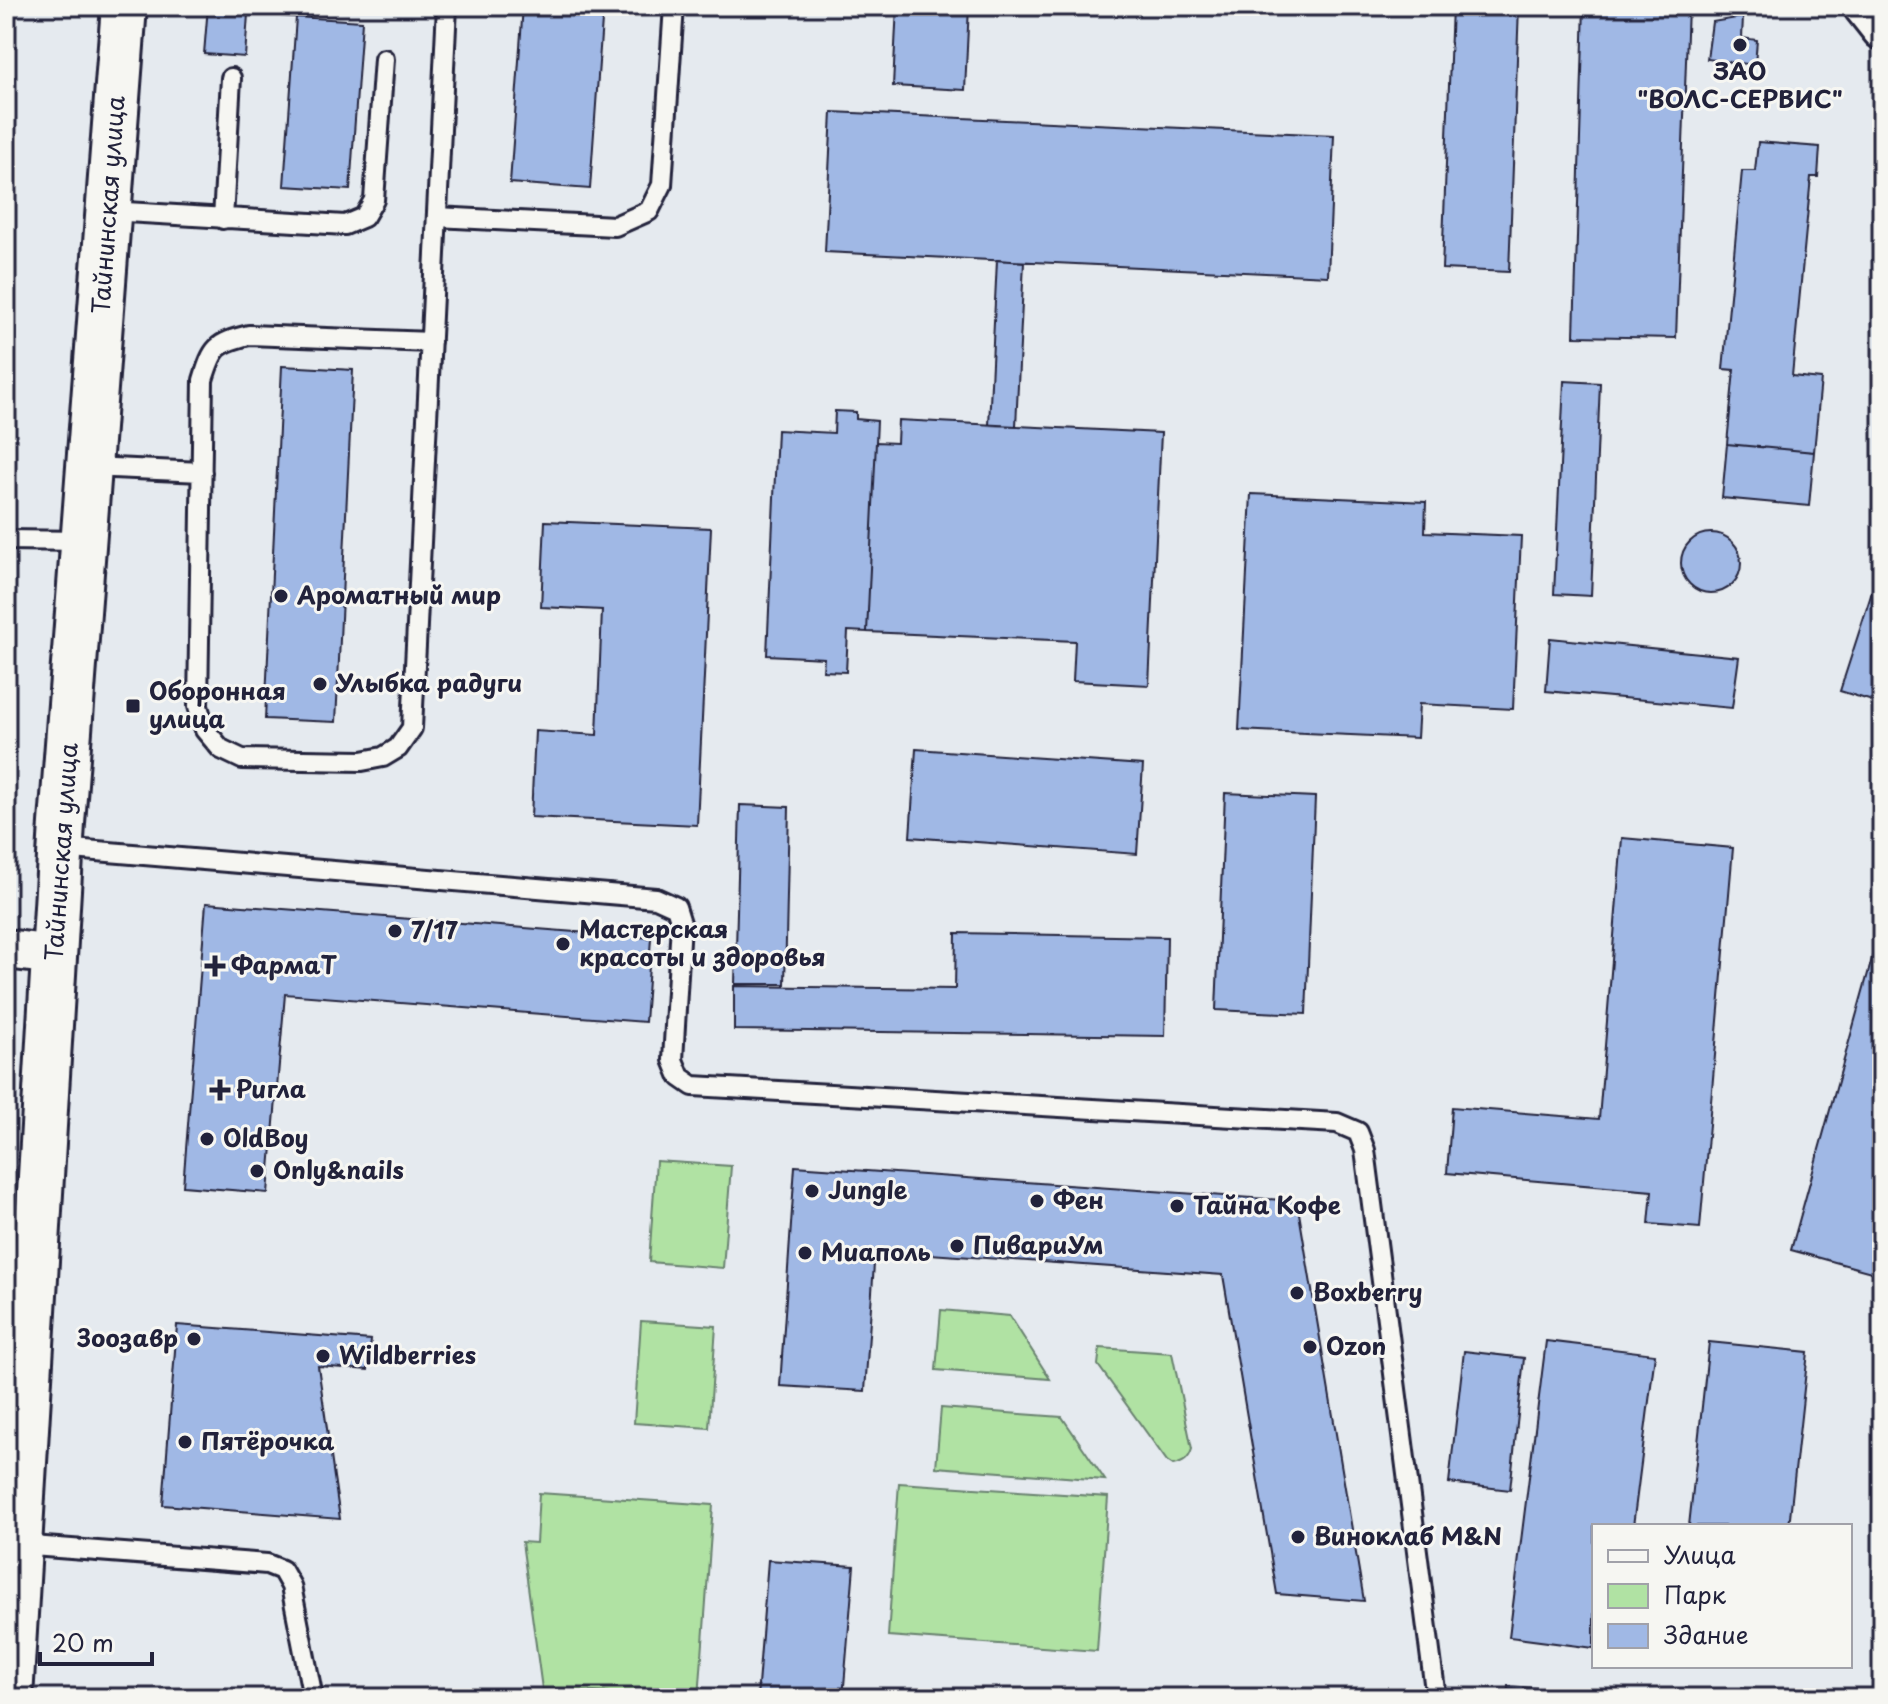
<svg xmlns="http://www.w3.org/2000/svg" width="1888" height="1704" font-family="'Playpen Sans',sans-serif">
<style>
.green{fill:#b0e2a3;stroke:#69826f;stroke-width:2}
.building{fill:#a0b8e5;stroke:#22223b;stroke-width:2}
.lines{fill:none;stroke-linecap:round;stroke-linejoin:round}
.service-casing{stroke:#22223b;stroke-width:24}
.minor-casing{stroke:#22223b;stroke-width:44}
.secondary-casing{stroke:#22223b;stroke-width:50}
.service{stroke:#f6f6f2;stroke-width:18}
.minor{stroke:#f6f6f2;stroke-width:38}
.secondary{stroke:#f6f6f2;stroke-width:44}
.poi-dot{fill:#22223b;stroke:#f6f6f2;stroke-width:3}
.labels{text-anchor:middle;stroke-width:6;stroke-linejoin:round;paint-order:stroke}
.poi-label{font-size:24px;font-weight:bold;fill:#22223b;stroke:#f6f6f2;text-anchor:start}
.street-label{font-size:24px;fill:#22223b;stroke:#f6f6f2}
</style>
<rect width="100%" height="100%" fill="#e5eaef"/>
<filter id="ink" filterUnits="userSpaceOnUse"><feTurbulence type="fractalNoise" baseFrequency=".0125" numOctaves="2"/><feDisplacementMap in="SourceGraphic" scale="16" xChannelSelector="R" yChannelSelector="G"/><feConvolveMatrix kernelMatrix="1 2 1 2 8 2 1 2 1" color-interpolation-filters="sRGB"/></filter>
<g filter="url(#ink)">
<path class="green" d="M656 1161 731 1166 723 1268 649 1262Z
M941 1310 1010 1316 1050 1379 936 1370Z
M641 1321 716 1326 709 1428 634 1423Z
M1100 1348 1172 1353 1192 1449C1189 1459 1184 1463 1173 1465L1167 1461 1098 1365Z
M941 1408 1062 1417 1105 1480 936 1467Z
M899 1483 1108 1497 1097 1651 888 1636Z
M539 1493 713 1505 699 1698 542 1689 522 1542 536 1543Z"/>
<path class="building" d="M208 6H311L310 18 248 14 245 57 204 54Z
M523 6H603L590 189 510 183Z
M897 6H969L965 90 893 86Z
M1452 6H1519L1509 272 1442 269Z
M1584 6H1688L1676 338 1574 336Z
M296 17 362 21 350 190 284 186Z
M1743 17 1742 38 1757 40 1755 65 1707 59 1712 22Z
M832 112 1334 135 1328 276 825 252Z
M1758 142 1820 147 1818 177H1811L1792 376 1821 379 1814 452 1727 444 1734 370 1723 369 1742 171H1755Z
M997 260 1024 262 1016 426 989 425Z
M282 366 353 370 336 722 265 719Z
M1564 381 1600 383 1591 596 1554 594Z
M835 411 856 412V419L877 421 867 632 848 631 846 672 823 671 824 658 767 655 777 430 834 433Z
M898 420 1161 433 1149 685 1073 681 1075 641 867 632 876 442 897 443Z
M1727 444 1814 452 1809 506 1722 498Z
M1251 494 1426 502 1425 532 1521 536 1513 709 1419 704 1417 738 1239 730Z
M545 521 711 528 697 825 531 817 535 731 597 735 602 610 541 607Z
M1681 563a30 30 0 1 1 60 0a30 30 0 1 1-60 0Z
M1882 561V704L1840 691Z
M1550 638 1739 657 1732 708 1546 691Z
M916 749 1143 765 1137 854 910 837Z
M1225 793 1315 797 1306 1014 1216 1010Z
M740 805 789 807 785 984H735Z
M1622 838 1733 848 1700 1228 1649 1224 1652 1191 1447 1173 1452 1107 1599 1119Z
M206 903 651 938 645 1022 285 994 268 1193 183 1186Z
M1882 923V1275L1791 1250Z
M956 933 1167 937 1165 1036 734 1030V986L955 989Z
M795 1166 1297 1201 1364 1601 1277 1594 1223 1275 875 1250 865 1391 780 1386Z
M177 1325 371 1340 368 1370 318 1366 340 1519 163 1505Z
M1546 1341 1655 1354 1633 1526H1594V1648L1509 1637Z
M1709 1342 1808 1352 1789 1526H1689Z
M1464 1351 1524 1358 1510 1490 1449 1483Z
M768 1560 854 1566 843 1698H757Z
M1508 1686 1669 1698H1507Z"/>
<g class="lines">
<defs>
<path id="service" d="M109 211 345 225 364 217 374 200 384 59
M437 217 615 226 649 211 662 185 674 6
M223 219 231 78
M431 342 249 335C216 343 213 347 203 380L198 706 205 730 221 749 242 759 362 761 383 757 398 748 412 728 447 6
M90 467 202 472
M6 540 83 541
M61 848 656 898 676 907 681 923 673 1060 680 1077 693 1086 1337 1123 1358 1132 1365 1150 1436 1698
M19 1545 267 1564 282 1570 291 1586 313 1698"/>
<path id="minor" d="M1863 6 1882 30
M6 949 54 955"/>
<path id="secondary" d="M10 1698 62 823 124 6"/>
</defs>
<use href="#service" class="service-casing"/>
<use href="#minor" class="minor-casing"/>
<use href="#secondary" class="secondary-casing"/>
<use href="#service" class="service"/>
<use href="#minor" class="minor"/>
<use href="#secondary" class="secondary"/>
</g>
</g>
<g class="poi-dot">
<circle cx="1740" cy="45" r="8"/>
<circle cx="281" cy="596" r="8"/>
<circle cx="320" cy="684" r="8"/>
<rect x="125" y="698" width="16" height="16" rx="4"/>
<circle cx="395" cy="931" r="8"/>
<circle cx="563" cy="944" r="8"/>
<path d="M211 954h8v8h8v8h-8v8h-8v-8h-8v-8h8z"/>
<path d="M216 1078h8v8h8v8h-8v8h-8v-8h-8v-8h8z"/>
<circle cx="207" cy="1139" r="8"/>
<circle cx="257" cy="1171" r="8"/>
<circle cx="812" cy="1191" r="8"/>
<circle cx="1037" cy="1201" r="8"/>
<circle cx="1177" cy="1206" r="8"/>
<circle cx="957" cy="1246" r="8"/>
<circle cx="805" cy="1253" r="8"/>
<circle cx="1297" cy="1293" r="8"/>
<circle cx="194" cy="1339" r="8"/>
<circle cx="1310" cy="1347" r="8"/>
<circle cx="323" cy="1356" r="8"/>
<circle cx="185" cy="1442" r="8"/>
<circle cx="1298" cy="1537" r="8"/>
</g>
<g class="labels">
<g class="poi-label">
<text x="1740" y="80" text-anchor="middle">ЗАО<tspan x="1740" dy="28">"ВОЛС-СЕРВИС"</tspan></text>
<text x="297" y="604">Ароматный мир</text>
<text x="336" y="692">Улыбка радуги</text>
<text x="149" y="700">Оборонная<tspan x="149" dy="28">улица</tspan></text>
<text x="579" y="938">Мастерская<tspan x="579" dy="28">красоты и здоровья</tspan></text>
<text x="411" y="939">7/17</text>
<text x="231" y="974">ФармаТ</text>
<text x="236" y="1098">Ригла</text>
<text x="223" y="1147">OldBoy</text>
<text x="273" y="1179">Only&amp;nails</text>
<text x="828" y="1199">Jungle</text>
<text x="1053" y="1209">Фен</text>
<text x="1193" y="1214">Тайна Кофе</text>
<text x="973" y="1254">ПивариУм</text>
<text x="821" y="1261">Миаполь</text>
<text x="1313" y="1301">Boxberry</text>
<text x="178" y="1347" text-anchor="end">Зоозавр</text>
<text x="1326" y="1355">Ozon</text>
<text x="339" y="1364">Wildberries</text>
<text x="201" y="1450">Пятёрочка</text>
<text x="1314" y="1545">Виноклаб М&amp;N</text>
</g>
<g class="street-label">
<text transform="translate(109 205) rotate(-86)" y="8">Тайнинская улица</text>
<text transform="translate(62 852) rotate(-86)" y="8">Тайнинская улица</text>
</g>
</g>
<rect width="1888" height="1704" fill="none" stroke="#f6f6f2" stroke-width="32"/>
<rect x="16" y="16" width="1856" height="1672" fill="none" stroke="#22223b" stroke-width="3" filter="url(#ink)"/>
<rect x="1592" y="1524" width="260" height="144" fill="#f6f6f2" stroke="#a1a1a9" stroke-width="2"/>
<rect x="1608" y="1550" width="40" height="12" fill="#f6f6f2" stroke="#a1a1a9" stroke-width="2"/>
<text x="1664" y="1564" font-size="24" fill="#22223b">Улица</text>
<rect x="1608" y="1584" width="40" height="24" fill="#b0e2a3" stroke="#a1a1a9" stroke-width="2"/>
<text x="1664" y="1604" font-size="24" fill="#22223b">Парк</text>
<rect x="1608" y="1624" width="40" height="24" fill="#a0b8e5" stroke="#a1a1a9" stroke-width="2"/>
<text x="1664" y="1644" font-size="24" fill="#22223b">Здание</text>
<path d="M40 1652v12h112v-12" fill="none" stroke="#22223b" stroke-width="4"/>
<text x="52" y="1652" font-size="24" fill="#22223b" stroke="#f6f6f2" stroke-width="6" paint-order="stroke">20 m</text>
</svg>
